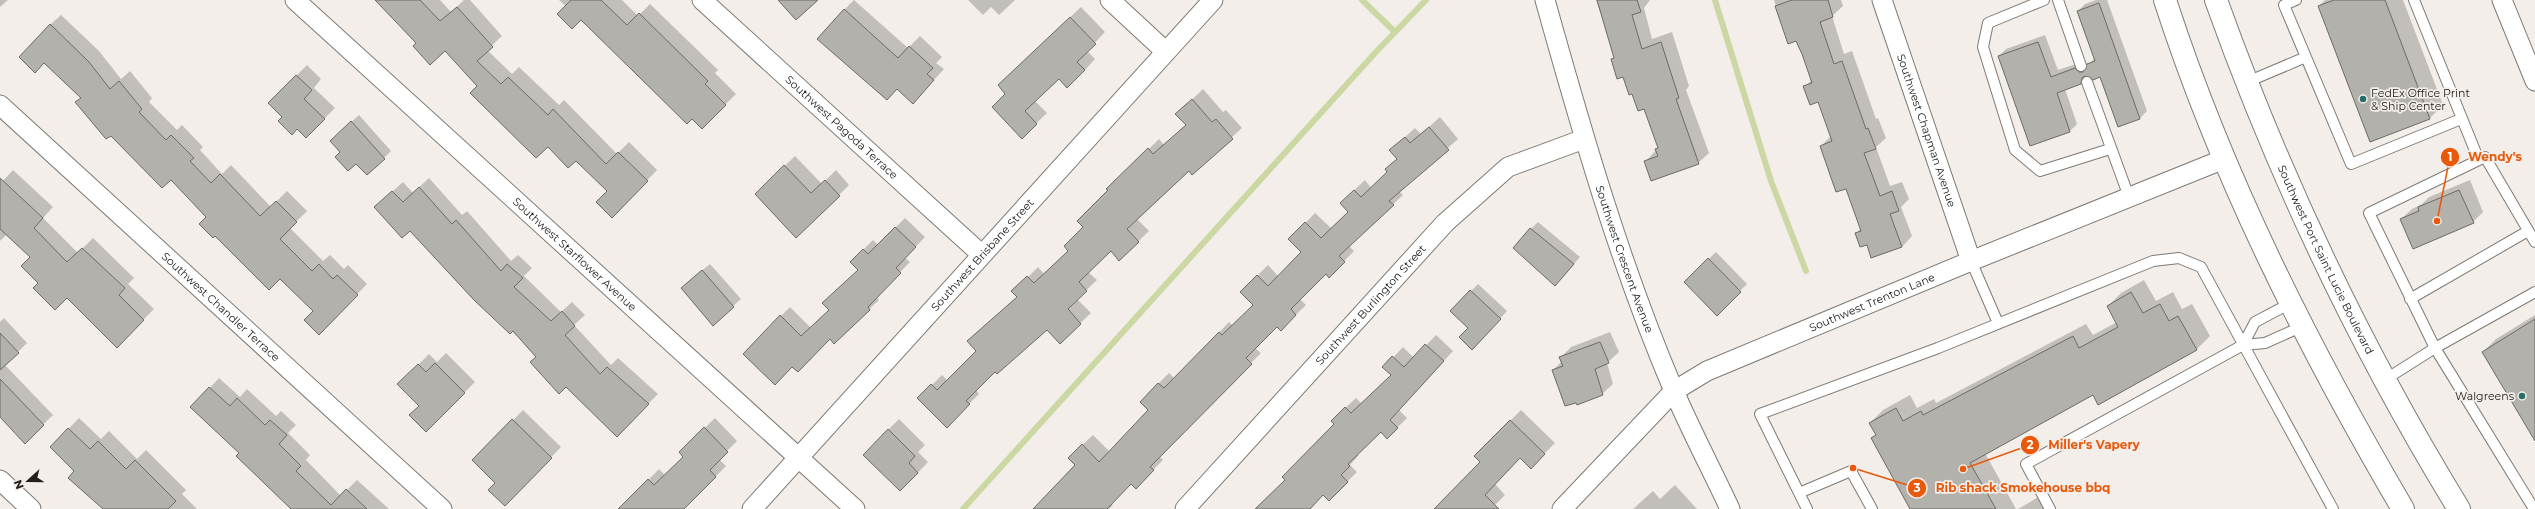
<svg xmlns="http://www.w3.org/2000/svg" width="2535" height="509" font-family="Montserrat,sans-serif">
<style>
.shadow{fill:#0003}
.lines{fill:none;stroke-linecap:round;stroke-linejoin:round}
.stream{stroke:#ccd8a4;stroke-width:6}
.building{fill:#b3b1ab;stroke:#6c6b65}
.service-casing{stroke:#7e7a75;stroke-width:12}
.minor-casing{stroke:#7e7a75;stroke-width:21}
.primary-casing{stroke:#7e7a75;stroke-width:24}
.service{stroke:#fff;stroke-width:10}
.minor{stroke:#fff;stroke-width:19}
.primary{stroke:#fff;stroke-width:22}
.poi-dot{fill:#266f68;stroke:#f3eee9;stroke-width:1.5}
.labels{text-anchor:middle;stroke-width:3.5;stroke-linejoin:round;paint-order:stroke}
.poi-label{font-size:11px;fill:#22201e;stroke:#f3eee9;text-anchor:start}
.street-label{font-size:11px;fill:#22201e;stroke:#f3eee9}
.leader{fill:none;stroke:#e8590c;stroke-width:1.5}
.callout-dot{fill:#e8590c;stroke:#f3eee9;stroke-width:1.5}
.mark-label{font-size:12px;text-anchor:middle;font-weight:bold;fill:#fff}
.callout-label{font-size:12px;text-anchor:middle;font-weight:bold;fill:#e8590c;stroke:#f3eee9;stroke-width:3.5;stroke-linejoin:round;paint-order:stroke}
</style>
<rect width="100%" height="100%" fill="#f3eee9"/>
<path class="shadow" d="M0 0H8L0 7Z
M376 0H440L451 12 464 0H470L502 36 487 50 512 74 519 67 559 105 564 100 617 154 629 142 657 170 612 217 608 191 576 160 548 146 478 86 445 50 417 43Z
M559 0H622L638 16 650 4 718 70 715 73 736 94 702 128Z
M854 0 908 48 920 36 942 57 936 63 944 69 923 92 844 10Z
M968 0H1015L999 15 991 7 983 15Z
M1596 0H1650L1644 8 1652 39 1672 32 1689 86 1686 90 1709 153 1698 163 1645 162 1659 147 1645 108 1612 59 1615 56Z
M1774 0H1841L1843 6 1832 16 1844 54 1852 51 1876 119 1878 118 1886 138 1876 147 1890 186 1902 182 1909 199 1901 207 1912 236 1902 247 1856 234 1861 228 1846 188 1821 146 1831 136 1819 101 1805 87 1812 79 1797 40 1789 43Z
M2096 0H2107L2147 111 2140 118 2118 125 2101 76H2088L2080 83 2065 89 2077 124 2070 131 2031 145 1999 56 2006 49 2045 35 2058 70 2082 62 2087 66 2095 58 2078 11 2085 4Z
M2325 0H2403L2443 105 2430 118 2370 141 2319 6Z
M1081 7 1105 32 1087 51 1095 59 1085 70 1059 78 1035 101 1047 113 1022 137 1007 94 1009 75Z
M61 15 99 51 121 79 130 71 152 98 149 102 177 130 182 125 203 147 200 150 222 174 231 165 271 207 287 191 307 211 290 228 323 261 330 255 344 269 348 265 367 284 319 334 314 311 280 277 215 234 207 217 171 179 82 97 50 25Z
M307 65 321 79 314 88 335 108 306 137 269 103Z
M1203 89 1223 112 1226 110 1242 128 1192 173 1189 170 1137 219 1149 231 1120 259 1111 250 1088 272 1097 280 1077 299 1091 313 1060 342 1047 329 995 371 976 390 979 394 947 426 919 398 942 375 948 381 977 351 1018 297 1023 282 1038 267 1044 274 1069 250 1109 190 1108 189 1159 139 1164 145 1186 125 1177 114Z
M359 115 391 151 384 158 356 162 341 152 338 134Z
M1440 117 1458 139 1399 191 1403 195 1349 246 1354 251 1329 277 1326 273 1300 299 1306 305 1281 329 1277 326 1255 348 1261 353 1159 456 1163 460 1145 478 1131 483 1111 504 1113 505 1109 509H1034L1076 465 1079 448 1093 435 1110 452 1150 410 1141 402 1159 383 1169 373 1175 379 1229 322 1233 326 1254 305 1241 292 1268 265 1279 277 1303 252 1290 239 1315 213 1331 228 1349 211 1351 193 1365 180 1371 188 1388 172 1386 169 1397 159 1390 151 1415 128 1421 134Z
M795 156 822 184 836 170 849 185 839 195 756 194Z
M13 170 53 207 43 218 78 253 93 238 134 278 128 284 154 309 117 346 67 297 40 283 31 257 7 234 0 241V179L2 182Z
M429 178 462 215 467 211 511 261 518 255 532 268 524 276 561 312 572 302 585 315 574 325 611 365 618 358 658 394 617 435 537 357 385 198 403 182 413 193Z
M2470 180 2483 212 2473 222 2401 219 2412 209 2422 204 2429 197Z
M905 218 925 237 905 258 910 262 876 297 879 300 834 342 830 338 793 366 744 353 790 307 811 328 830 310 859 270 851 262 873 240 878 245Z
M1538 222 1580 257 1562 278 1531 229Z
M1716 252 1747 284 1717 314 1685 282Z
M710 264 741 299 713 324 689 281Z
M2144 280 2156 301 2173 292 2182 309 2192 304 2210 336 2196 350 2093 394 1985 453 2016 509H1911L1872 438 1876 434 1870 423 1883 410 1910 395 1917 408 1934 399 1936 403 2086 324 2093 335 2117 322 2108 306 2121 293Z
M1478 284 1507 311 1479 342 1470 328 1452 311Z
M2535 315V439L2483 352 2496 339Z
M4 318 27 343 5 365 53 415 25 442 0 416V322Z
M1610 332 1619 352 1607 363 1613 384 1602 394 1553 370 1562 361 1561 357 1571 347Z
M1436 335 1453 351 1399 410 1407 418 1387 438 1381 431 1357 454 1359 455 1350 465 1357 472 1329 500 1323 494 1295 509H1256L1287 480 1336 424 1342 411 1356 398 1362 404 1392 375 1384 367 1403 347 1414 358Z
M446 353 475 382 426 431 420 406 399 384 429 354 437 362Z
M219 378 240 397 247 389 276 416 281 411 296 425 288 433 310 455 306 460 341 496 357 480 389 509H291L237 456 240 453 192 407Z
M523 410 561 447 515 494 497 483 474 460Z
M1521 410 1555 443 1531 467 1521 457 1495 484 1505 495 1491 509H1436L1482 462 1475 456Z
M79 418 101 439 109 431 137 459 146 450 186 490 182 494 197 509H104L75 471 51 447Z
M715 418 737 441 719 459 726 466 684 509H630L625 504 659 469 665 475 684 457 680 452Z
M899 419 925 445 918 452 928 462 911 480 888 430Z
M1675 485 1697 509H1633L1653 491 1660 499Z
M2042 495 2050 509H2018Z"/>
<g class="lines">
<path class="stream" d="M1362 0 1395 32
M1715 0 1771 181 1806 271
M963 509 1375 53 1426 0"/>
</g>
<path class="building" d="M375 0H420L440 21 457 7 493 47 477 61 501 84 508 77 548 115 553 109 606 164 618 152 648 181 612 218 596 202 607 191 576 161 568 168 548 147 536 158 470 93 477 86 445 51 430 65 413 46 416 43Z
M571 0H601L627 25 639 13 708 81 705 84 726 105 702 129 692 119 687 124 581 20 572 29 557 14Z
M778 0H818L796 20Z
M1597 0H1637L1641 12 1632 15 1642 49 1661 42 1679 98 1676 99 1699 164 1651 181 1644 161 1658 156 1655 149 1658 148 1644 109 1638 111 1632 94 1629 95 1623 77 1617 79 1611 59 1614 58Z
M1792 0H1828L1833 17 1820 22 1834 64 1842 61 1866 129 1868 128 1876 149 1864 153 1880 196 1892 191 1899 211 1890 214 1902 247 1871 258 1867 245 1860 247 1855 233 1861 231 1846 189 1836 192 1820 146 1832 141 1818 102 1810 105 1803 86 1812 83 1802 54 1796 41 1788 44 1775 6Z
M2334 0H2385L2430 119 2370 142 2318 6Z
M2099 3 2140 119 2118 127 2100 77 2093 80 2085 76 2082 78 2081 84 2057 93 2070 132 2030 146 1998 56 2038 42 2051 77 2075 68 2079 72H2083L2087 64 2095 61 2077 11Z
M844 9 898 58 909 46 933 68 927 74 934 80 913 104 897 89 887 100 817 39Z
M1070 17 1096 44 1077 62 1085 70 1067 88 1059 79 1025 111 1037 124 1022 139 992 107 1005 94 998 85Z
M50 24 89 62 110 89 119 81 142 109 139 112 166 140 171 135 194 158 190 161 211 183 220 174 260 216 276 201 297 222 280 239 312 271 319 264 333 279 337 275 358 295 319 335 304 320 313 311 280 279 269 290 215 236 213 238 199 224 206 217 171 180 162 188 111 136 106 139 75 102 81 98 44 63 35 73 19 57Z
M296 75 312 90 304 99 325 119 306 138 297 129 292 135 278 121 282 117 268 103Z
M1192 99 1212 122 1216 119 1233 139 1192 175 1189 171 1127 229 1139 242 1119 261 1111 251 1079 282 1087 291 1068 309 1081 324 1060 344 1047 330 997 374 995 372 966 401 970 404 947 428 917 398 931 384 937 390 976 351 967 341 1017 297 1011 291 1027 276 1034 283 1068 251 1064 246 1083 227 1077 221 1108 190 1106 189 1148 148 1153 154 1186 125 1175 114Z
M351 121 385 159 367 175 356 164 348 171 335 157 340 152 330 141Z
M1429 127 1449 150 1389 201 1394 205 1339 256 1345 262 1329 278 1326 274 1291 309 1296 315 1281 331 1277 327 1246 358 1252 364 1150 467 1154 470 1136 489 1131 484 1107 509H1033L1075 465 1068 458 1082 444 1099 462 1148 410 1140 402 1158 383 1164 388 1219 332 1222 335 1253 305 1240 292 1257 275 1268 286 1301 252 1288 239 1305 222 1321 238 1348 212 1340 203 1354 190 1361 197 1387 172 1385 169 1397 159 1389 150 1405 137 1410 143Z
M784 165 811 193 825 180 840 196 796 238 755 194Z
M0 178 43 218 34 228 67 262 82 248 125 288 119 295 144 320 117 348 67 298 55 310 33 288 38 283 21 266 30 257 0 229Z
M419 187 452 224 456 220 501 271 507 264 523 278 514 287 551 321 562 311 575 326 565 335 600 374 607 367 649 404 617 437 566 387 559 394 530 362 536 357 513 331 510 334 474 300 410 231 402 238 374 207 392 191 403 202Z
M2459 190 2474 223 2413 249 2400 219 2419 211 2418 207Z
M895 227 916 247 896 268 901 273 868 307 870 310 834 344 830 339 798 372 792 367 775 385 743 354 780 315 801 336 829 310 822 303 858 270 850 262 863 249 868 254Z
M1530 228 1574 264 1555 286 1513 248Z
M1708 258 1741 292 1717 316 1684 282Z
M702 270 734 307 713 326 681 288Z
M1470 290 1501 319 1472 350 1459 337 1468 328 1450 311Z
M2131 292 2143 313 2160 304 2169 321 2178 316 2197 350 2098 405 2093 395 1970 463 1996 509H1910L1871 438 1876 435 1869 423 1896 408 1903 421 1921 411 1923 415 2073 336 2079 348 2118 327 2107 306Z
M2535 319V441L2482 352Z
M0 333 19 353 0 370Z
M1600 342 1609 363 1595 369 1603 395 1577 405 1576 403 1565 406 1552 370 1563 366 1559 357Z
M1425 344 1444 361 1390 420 1398 428 1387 439 1381 432 1348 464 1350 466 1341 475 1348 482 1329 501 1323 495 1310 509H1255L1285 480 1282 477 1334 424 1331 421 1345 407 1351 413 1391 375 1382 367 1392 356 1404 367Z
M435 363 465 393 426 432 409 415 419 406 397 384 418 364 426 372Z
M0 379 44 425 25 444 0 417Z
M209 387 230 406 237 398 265 425 270 420 287 435 279 444 301 466 296 471 331 505 346 489 367 509H291L236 456 239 453 190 407Z
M512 419 552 458 505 506 488 490 495 483 472 460Z
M1510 420 1545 454 1531 469 1520 458 1485 495 1499 509H1434L1480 462 1474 456Z
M704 427 728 452 710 470 716 477 684 509H618L648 479 654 485 683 457 679 452Z
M68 428 90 449 98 441 126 469 135 460 176 501 168 509H103L68 478 74 471 50 447Z
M888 429 915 456 909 463 918 473 900 491 863 455Z"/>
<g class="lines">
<defs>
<path id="service" d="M2044 0 1988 23 1983 47 2015 150 2040 171 2110 149
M2058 0 2081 66
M2296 0 2284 5 2351 164 2461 119
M2414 0 2478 158
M2087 82 2129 197
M2247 82 2306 57
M1971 261 1998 323
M2410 299 2528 231
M2243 345 2255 322 2291 303
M2386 379 2435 348 2535 292
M1799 493 1851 471 1872 509
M1807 509 1760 414 1938 348 2153 261 2179 258 2201 267 2333 509
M2050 509 2026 464 2243 345 2265 343 2303 326
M2534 509 2435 348 2369 213 2485 157 2535 242"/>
<g id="minor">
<path id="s1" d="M295 0 855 509"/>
<path id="s2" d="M702 0 981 254"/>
<path d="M1110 0 1165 51"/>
<path id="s3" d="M1545 0C1582 132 1620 265 1674 391 1691 431 1712 470 1730 509"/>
<path id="s4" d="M1882 0 1971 261"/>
<path d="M2502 0 2535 81"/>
<path id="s5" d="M0 105 442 509"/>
<path d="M0 480 31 509"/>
<path id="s6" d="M752 509 1213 0"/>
<path id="s7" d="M1185 509 1445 223 1508 167 1584 139"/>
<path id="s8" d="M1562 509 1674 391 1707 371 1971 261 2224 159"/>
</g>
<g id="primary">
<path d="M2165 0C2223 179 2308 347 2403 509"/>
<path id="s9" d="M2216 0C2279 176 2361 349 2459 509"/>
</g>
</defs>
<use href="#service" class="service-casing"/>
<use href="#minor" class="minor-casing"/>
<use href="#primary" class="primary-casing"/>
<use href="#service" class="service"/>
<use href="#minor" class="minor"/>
<use href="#primary" class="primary"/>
</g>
<g class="poi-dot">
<circle cx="2363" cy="99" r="4"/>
<circle cx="2522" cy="396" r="4"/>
</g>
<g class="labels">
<g class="poi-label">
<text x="2371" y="97">FedEx Office Print<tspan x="2371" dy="13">&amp; Ship Center</tspan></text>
<text x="2514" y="400" text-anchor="end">Walgreens</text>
</g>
<g class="street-label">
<text dy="4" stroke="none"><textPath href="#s2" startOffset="189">Southwest Pagoda Terrace</textPath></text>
<text dy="4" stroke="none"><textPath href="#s4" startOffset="138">Southwest Chapman Avenue</textPath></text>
<text dy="4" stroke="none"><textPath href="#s1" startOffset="378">Southwest Starflower Avenue</textPath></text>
<text dy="4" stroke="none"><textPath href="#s6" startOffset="343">Southwest Brisbane Street</textPath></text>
<text dy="4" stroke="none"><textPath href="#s3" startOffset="271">Southwest Crescent Avenue</textPath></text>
<text dy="4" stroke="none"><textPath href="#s9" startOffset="282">Southwest Port Saint Lucie Boulevard</textPath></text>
<text dy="4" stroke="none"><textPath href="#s8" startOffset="380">Southwest Trenton Lane</textPath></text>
<text dy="4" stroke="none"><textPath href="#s7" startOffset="276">Southwest Burlington Street</textPath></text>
<text dy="4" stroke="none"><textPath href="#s5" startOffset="299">Southwest Chandler Terrace</textPath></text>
</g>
</g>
<path class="leader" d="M2437 221L2450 157M1963 469L2030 445M1853 468L1917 488"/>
<g class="callout-dot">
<circle cx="2437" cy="221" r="4"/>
<circle cx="1963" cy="469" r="4"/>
<circle cx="1853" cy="468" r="4"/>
<circle cx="2450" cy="157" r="10"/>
<circle cx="2030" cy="445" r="10"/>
<circle cx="1917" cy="488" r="10"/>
</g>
<g class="mark-label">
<text x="2450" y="161">1</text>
<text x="2030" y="449">2</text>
<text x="1917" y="492">3</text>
</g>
<g class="callout-label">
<text x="2495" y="161">Wendy's</text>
<text x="2094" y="449">Miller's Vapery</text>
<text x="2023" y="492">Rib shack Smokehouse bbq</text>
</g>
<g transform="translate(28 481) rotate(249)" stroke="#f3eee9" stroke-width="3" paint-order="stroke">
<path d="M0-3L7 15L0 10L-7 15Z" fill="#22201e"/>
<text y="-6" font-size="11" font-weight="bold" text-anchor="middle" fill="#22201e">N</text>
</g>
</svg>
